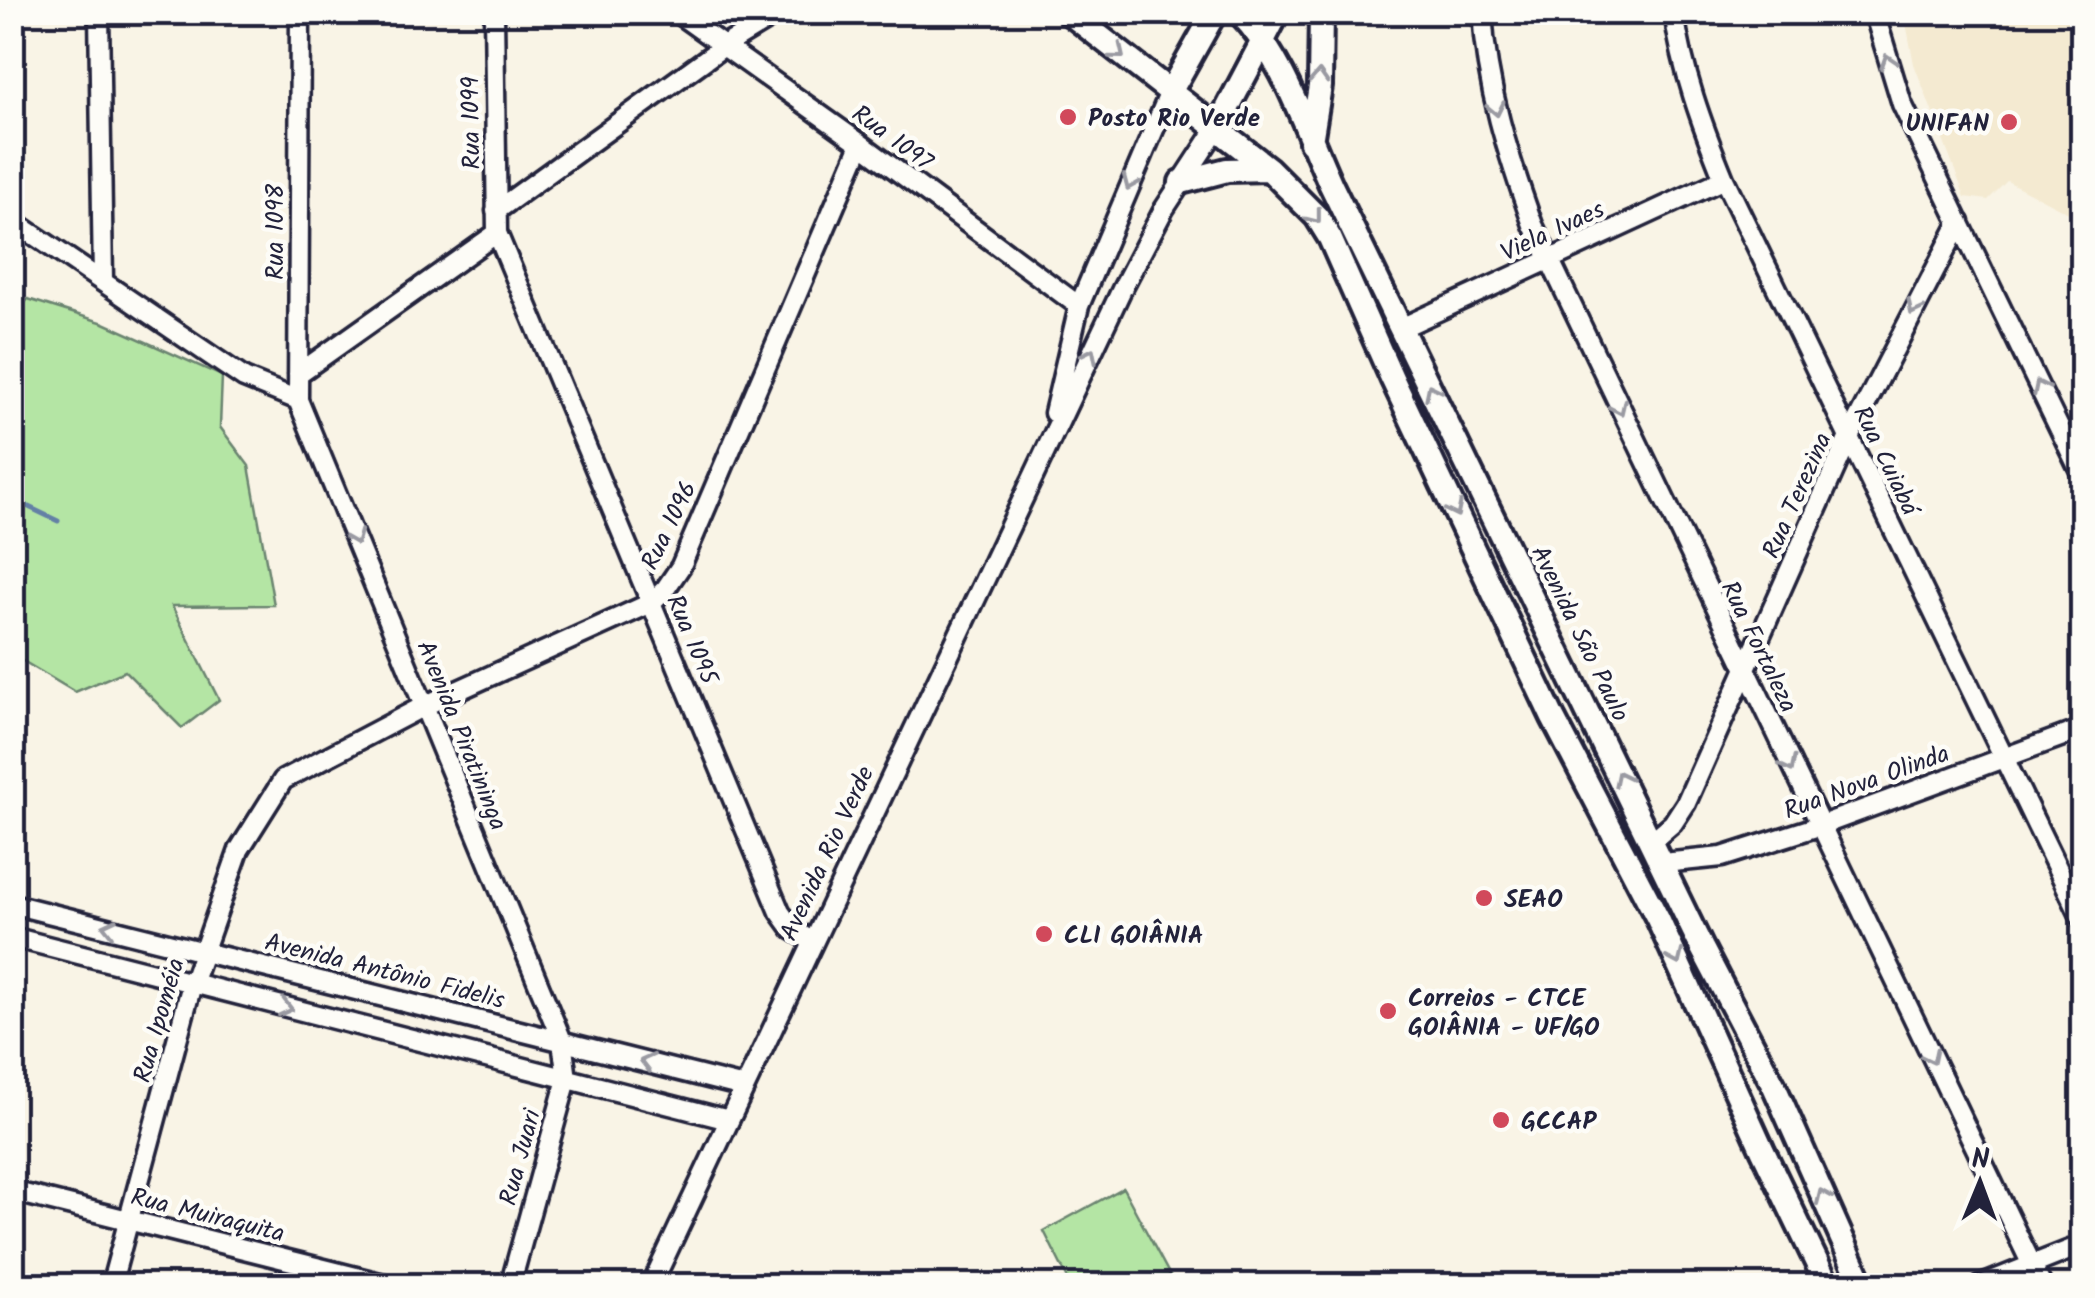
<svg xmlns="http://www.w3.org/2000/svg" width="2095" height="1298" font-family="Kalam,sans-serif">
<style>
.built{fill:#f4ead1}
.green{fill:#b4e5a4;stroke:#6b8470;stroke-width:2.5}
.lines{fill:none;stroke-linecap:round;stroke-linejoin:round}
.stream{stroke:#6480a5;stroke-width:5}
.minor-casing{stroke:#22223b;stroke-width:25}
.major-casing{stroke:#22223b;stroke-width:30}
.minor{stroke:#fdfcf7;stroke-width:18}
.major{stroke:#fdfcf7;stroke-width:22}
.oneway{stroke:#9a9aa2}
.poi-dot{fill:#d1495b;stroke:#fdfcf7;stroke-width:4}
.labels{text-anchor:middle;stroke-width:9;stroke-linejoin:round;paint-order:stroke}
.poi-label{font-size:25px;font-weight:bold;fill:#22223b;stroke:#fdfcf7;text-anchor:start}
.street-label{font-size:25px;fill:#22223b;stroke:#fdfcf7}
</style>
<rect width="100%" height="100%" fill="#f9f4e6"/>
<filter id="ink" filterUnits="userSpaceOnUse"><feTurbulence type="fractalNoise" baseFrequency=".01" numOctaves="2"/><feDisplacementMap in="SourceGraphic" scale="20" xChannelSelector="R" yChannelSelector="G"/><feConvolveMatrix kernelMatrix="1 2 1 2 8 2 1 2 1" color-interpolation-filters="sRGB"/></filter>
<g filter="url(#ink)">
<path class="built" d="M1904 13H2063L2082 51V220L2007 181 1988 200 1965 197 1914 64Z"/>
<path class="green" d="M28 299 104 323 222 376 220 427 249 466 274 605 172 606 219 700 182 728 125 671 75 692 13 655 12 319Z
M1123 1188 1175 1285H1071L1044 1231Z"/>
<g class="lines">
<path class="stream" d="M12 499 58 521"/>
<defs>
<path id="minor" d="M99 12 103 281
M300 12 298 400 562 1041 567 1079 510 1286
M494 12 497 233 780 912 793 930 812 941
M676 12 861 144 1079 306
M1482 12C1486 87 1508 155 1533 225L2042 1286
M1674 12C1682 71 1702 125 1724 179L2082 919
M1874 12 1902 104 2082 475
M496 211 724 46 780 12
M12 220 244 378 298 400
M1401 328 1724 179
M298 374 497 233
M1054 413 1079 306 1169 94
M1652 841 1673 823 1686 803 1849 437 1960 222
M1663 863 1722 857 1819 826 2082 729
M12 904 744 1087
M12 937 729 1120
M12 1191 392 1286
M111 1286 192 984 239 850 283 780 424 706 651 603 666 588 681 566 861 144
M651 1286 1122 289 1164 209 1217 128
M1979 1286 2082 1245"/>
<path id="major" d="M1068 12 1269 169 1317 217 1330 238 1392 378 1553 718 1658 919 1763 1151 1828 1286
M1239 12C1284 58 1305 128 1331 185L1702 948 1774 1086 1863 1286
M1169 94 1215 12
M1217 128 1278 12
M1311 142 1320 86 1321 12
M1181 182 1227 170 1269 169"/>
</defs>
<use href="#minor" class="minor-casing"/>
<use href="#major" class="major-casing"/>
<use href="#minor" class="minor"/>
<use href="#major" class="major"/>
</g>
<defs><path id="oneway-chevron" d="M-2-3.5L2.5 0L-2 3.5" fill="none" stroke-width="1.6" stroke-linecap="round" stroke-linejoin="round" transform="scale(2.5)"/></defs>
<g class="oneway">
<use href="#oneway-chevron" transform="translate(1118 53) rotate(39)"/>
<use href="#oneway-chevron" transform="translate(1888 61) rotate(-108)"/>
<use href="#oneway-chevron" transform="translate(1319 77) rotate(-87)"/>
<use href="#oneway-chevron" transform="translate(1496 109) rotate(78)"/>
<use href="#oneway-chevron" transform="translate(1130 183) rotate(113)"/>
<use href="#oneway-chevron" transform="translate(1315 217) rotate(52)"/>
<use href="#oneway-chevron" transform="translate(1914 308) rotate(117)"/>
<use href="#oneway-chevron" transform="translate(1090 355) rotate(-64)"/>
<use href="#oneway-chevron" transform="translate(2040 387) rotate(-116)"/>
<use href="#oneway-chevron" transform="translate(1432 391) rotate(-116)"/>
<use href="#oneway-chevron" transform="translate(1619 408) rotate(65)"/>
<use href="#oneway-chevron" transform="translate(1455 510) rotate(64)"/>
<use href="#oneway-chevron" transform="translate(355 538) rotate(68)"/>
<use href="#oneway-chevron" transform="translate(1789 765) rotate(64)"/>
<use href="#oneway-chevron" transform="translate(1621 778) rotate(-116)"/>
<use href="#oneway-chevron" transform="translate(109 927) rotate(-167)"/>
<use href="#oneway-chevron" transform="translate(1676 958) rotate(66)"/>
<use href="#oneway-chevron" transform="translate(286 1008) rotate(14)"/>
<use href="#oneway-chevron" transform="translate(1931 1057) rotate(64)"/>
<use href="#oneway-chevron" transform="translate(647 1062) rotate(-166)"/>
<use href="#oneway-chevron" transform="translate(1823 1196) rotate(-114)"/>
</g>
</g>
<g class="poi-dot">
<circle cx="1068" cy="117" r="10"/>
<circle cx="2009" cy="122" r="10"/>
<circle cx="1484" cy="898" r="10"/>
<circle cx="1044" cy="934" r="10"/>
<circle cx="1388" cy="1011" r="10"/>
<circle cx="1501" cy="1120" r="10"/>
</g>
<g class="labels">
<g class="poi-label">
<text x="1088" y="126">Posto Rio Verde</text>
<text x="1989" y="131" text-anchor="end">UNIFAN</text>
<text x="1504" y="907">SEAO</text>
<text x="1064" y="943">CLI GOIÂNIA</text>
<text x="1408" y="1006">Correios - CTCE<tspan x="1408" dy="29">GOIÂNIA - UF/GO</tspan></text>
<text x="1521" y="1129">GCCAP</text>
</g>
<g class="street-label">
<text transform="translate(470 123) rotate(-91)" y="9">Rua 1099</text>
<text transform="translate(893 137) rotate(36)" y="9">Rua 1097</text>
<text transform="translate(1552 230) rotate(-25)" y="9">Viela Ivaes</text>
<text transform="translate(274 232) rotate(-90)" y="9">Rua 1098</text>
<text transform="translate(1887 460) rotate(64)" y="9">Rua Cuiabá</text>
<text transform="translate(1796 495) rotate(-66)" y="9">Rua Terezina</text>
<text transform="translate(668 525) rotate(-64)" y="9">Rua 1096</text>
<text transform="translate(1581 633) rotate(64)" y="9">Avenida São Paulo</text>
<text transform="translate(693 639) rotate(67)" y="9">Rua 1095</text>
<text transform="translate(1760 646) rotate(64)" y="9">Rua Fortaleza</text>
<text transform="translate(463 735) rotate(68)" y="9">Avenida Piratininga</text>
<text transform="translate(1866 781) rotate(-20)" y="9">Rua Nova Olinda</text>
<text transform="translate(826 853) rotate(-65)" y="9">Avenida Rio Verde</text>
<text transform="translate(385 970) rotate(14)" y="9">Avenida Antônio Fidelis</text>
<text transform="translate(158 1020) rotate(-74)" y="9">Rua Ipoméia</text>
<text transform="translate(519 1157) rotate(-75)" y="9">Rua Juari</text>
<text transform="translate(208 1214) rotate(14)" y="9">Rua Muiraquita</text>
</g>
</g>
<rect width="2095" height="1298" fill="none" stroke="#fdfcf7" stroke-width="50"/>
<rect x="25" y="25" width="2045" height="1248" fill="none" stroke="#22223b" stroke-width="4" filter="url(#ink)"/>
<g transform="translate(1980 1183) rotate(1)" stroke="#fdfcf7" stroke-width="8" paint-order="stroke">
<path d="M0-8L18 38L0 25L-18 38Z" fill="#22223b"/>
<text y="-15" font-size="28" font-weight="bold" text-anchor="middle" fill="#22223b">N</text>
</g>
</svg>
